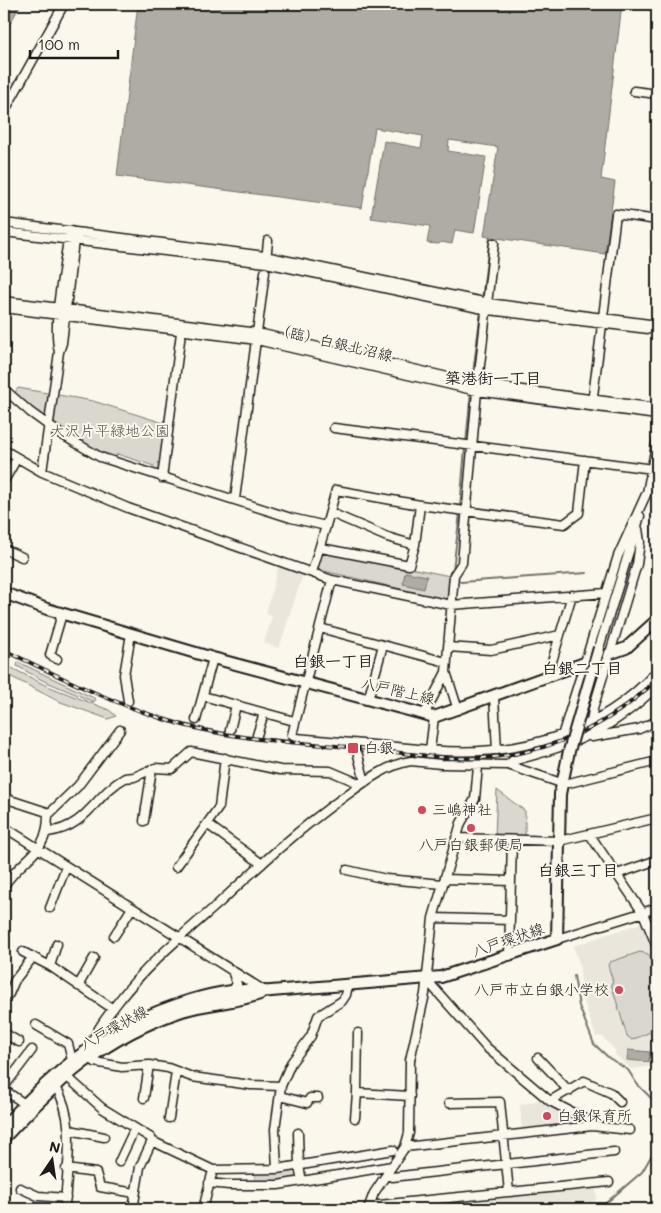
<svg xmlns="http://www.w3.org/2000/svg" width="661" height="1213" font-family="Mali,'Klee One',sans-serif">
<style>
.built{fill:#eae6dc}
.green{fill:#dad7ce;stroke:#7b7a75}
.water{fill:#afaca5;stroke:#74726e}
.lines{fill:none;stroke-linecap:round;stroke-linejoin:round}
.stream{stroke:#74726e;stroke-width:2}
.minor-casing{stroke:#1c1c1c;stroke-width:11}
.major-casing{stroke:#1c1c1c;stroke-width:14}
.minor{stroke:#fbf7ec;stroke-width:8}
.major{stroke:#fbf7ec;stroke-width:10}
.rail-casing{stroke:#1c1c1c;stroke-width:4}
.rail{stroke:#fbf7ec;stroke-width:2;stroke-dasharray:5.5;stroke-linecap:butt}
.major-bridge-casing{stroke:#1c1c1c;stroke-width:14;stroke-linecap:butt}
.major-bridge{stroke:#fbf7ec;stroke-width:10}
.poi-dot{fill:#d1495b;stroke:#fbf7ec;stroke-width:2}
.labels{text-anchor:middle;stroke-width:4;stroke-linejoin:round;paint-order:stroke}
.street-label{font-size:15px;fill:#1c1c1c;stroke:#fbf7ec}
.park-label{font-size:15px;fill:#555451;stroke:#fbf7ec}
.poi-label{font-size:15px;fill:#1c1c1c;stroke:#fbf7ec;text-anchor:start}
.neighbourhood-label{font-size:16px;font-weight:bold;fill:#1c1c1c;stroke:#fbf7ec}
</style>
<rect width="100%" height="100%" fill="#fbf7ec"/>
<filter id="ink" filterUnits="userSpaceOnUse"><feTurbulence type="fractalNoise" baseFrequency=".02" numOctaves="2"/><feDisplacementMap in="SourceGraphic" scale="10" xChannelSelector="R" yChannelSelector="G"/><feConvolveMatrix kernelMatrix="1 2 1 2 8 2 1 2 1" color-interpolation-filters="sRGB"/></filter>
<g filter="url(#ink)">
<path class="built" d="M278 567 303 574 279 648 264 643 272 616 266 614Z
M644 922 657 952V1055H653V1066L631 1069 615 1055V1050L602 1036 596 1037 583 999 579 963 573 946Z
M544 1099 584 1120 585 1125 522 1132 520 1105Z
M595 1183 597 1198 587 1209H368Z"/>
<path class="green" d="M18 388 93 401 167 424 160 468 117 454 115 460 72 437 20 401 14 394Z
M322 550 450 576 447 598 444 599 316 569Z
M18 662 96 699 94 702 42 680 17 666Z
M4 664 45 685 109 710 116 716 108 719 58 701 4 673Z
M497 790 525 811V838L495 837Z
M640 952 648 954 657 966V1029L632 1040 627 1036 611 983 613 982 608 965 610 962Z
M294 1169 297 1170 296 1179 255 1182V1171Z"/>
<path class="water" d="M4 4H21L4 34Z
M138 4H622L601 179 615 182 605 254 484 236 498 147 449 140 448 151 486 157 474 233 455 230 452 244 441 242 439 244 427 243 430 226 371 218 384 141 421 148 423 136 375 128 362 208 117 176Z
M405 572 427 576 424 589 403 584Z
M628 1050 650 1052 649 1062 627 1060Z"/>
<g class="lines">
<path class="stream" d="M482 299 490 237
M472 381 481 311
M466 443 471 391
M460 508 465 448
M453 570 460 513
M456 578 461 582 587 573
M574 976 579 1006 594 1044 609 1058 628 1070 637 1084 652 1099 657 1110
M599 1209 642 1172 657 1146"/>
<defs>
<path id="minor" d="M634 91 657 94
M4 112 64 4
M4 223 265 256 488 303 657 325
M71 231 74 240 62 343 59 352C52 322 64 271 68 239Z
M4 232 266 263 488 310 657 330
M267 251 268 241
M4 301 258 333 478 384 657 408
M4 308 257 340 477 391 657 415
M4 389 30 412 59 433 100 457 291 518 326 526 336 490 420 505 564 524 579 513 585 460
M592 404 616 214 657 220
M334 428 653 469
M4 450 42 472 128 508 332 580 451 605 606 593
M42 472 59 352
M162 478 182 325
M4 481 17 458
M647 493 657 440
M235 499 265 272
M331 513 387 537 415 545
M321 548 409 565 415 545 420 505
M4 549 22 557
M312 572 326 526
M332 580 292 735 296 738 430 750 434 717
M320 628 446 662
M448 647 491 650 560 635
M599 648 640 516
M57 659 50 655 62 614
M446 672 458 710
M547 678 572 595
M203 696 294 721
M494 697 497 750
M368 700 383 645
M128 701 124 675 131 634
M424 715 446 672 454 575 462 563 477 391 494 243
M196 720 213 658
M591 722 593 709 637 564 640 542 638 529
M230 730 236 705
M257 735 264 713
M562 736 618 556 648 490
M592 737 639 729 657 721
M4 747 5 746
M429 753 430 750C514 758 600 735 657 671
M358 755 365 782
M508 765 512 761C575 745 610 731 657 686
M4 798 50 813
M144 821 152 769
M207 824 262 864
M4 827 263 990
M48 832C88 827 94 795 125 778L134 777 155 768 172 769 191 752 280 770 330 771 361 784
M590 835 643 913 657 947
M456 838 559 841 657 818
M176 867 219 807 225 758
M347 870 386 879 443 884
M617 874 657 860
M445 879 510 881
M4 886C22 857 48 855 48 815L78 786 120 730
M50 908 66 867
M433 918 510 920
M114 936 132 908
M557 939 657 908
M23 952 50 966 113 1009
M509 956 512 840
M50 966 57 944
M78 986 94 958
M232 991 237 984 232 971
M9 994 15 980 33 957
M36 1025 68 1044 72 1060
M4 1033 19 1042
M358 1033 357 1093 410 1096
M90 1047C96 1030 108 1015 118 1002 146 965 184 934 218 904 260 865 301 827 348 794 367 780 389 764 411 761L441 764 508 765 561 783H569L657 761
M89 1057 95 1062 122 1067 149 1065 168 1068 192 1077 251 1085 281 1086 291 1063 311 1036 318 1016 342 1001 346 995 348 985
M538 1058 569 1091
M64 1074 102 1108 151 1138 152 1141 213 1170 277 1169 393 1150
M55 1085C78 1122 66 1167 65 1209
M4 1087 32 1050
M4 1090 25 1104
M280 1096 307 1103 310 1098H318
M144 1098 149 1065
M550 1101 584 1081 611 1093 620 1102
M449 1103 500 1102 509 1192
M169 1118 176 1072
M355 1118 357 1093
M592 1126 630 1130
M70 1130 104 1137
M298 1133 299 1166 302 1181
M405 1147 592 1126 587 1120 550 1101 486 1047 426 979
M119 1162 135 1128
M66 1169 96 1173 100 1187 135 1193
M277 1169 275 1129 281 1086
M386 1175 392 1177 614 1152
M209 1183 229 1185H278L392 1166
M20 1188 38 1196 66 1198
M369 1206 609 1182
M133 1209 140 1167 152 1141
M203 1209 213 1170
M368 1209 374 1193 405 1147 409 1133 410 1060 425 994 433 918 461 823 475 799 478 766"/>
<path id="major" d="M4 593 47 609 213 658 434 717 626 648 657 620
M4 1126C54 1072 101 1031 173 1006 195 998 220 991 244 990 253 989 262 992 271 991L441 977 557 939 560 794 569 751
M4 1138C58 1080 104 1037 182 1011 207 1003 235 1003 260 994"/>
</defs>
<use href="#minor" class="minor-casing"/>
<use href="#major" class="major-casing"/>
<use href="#minor" class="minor"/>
<use href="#major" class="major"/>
<defs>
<path id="rail" d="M4 650C56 675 108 701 163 719 224 739 287 742 350 747 397 751 446 762 493 757 555 751 613 723 657 679"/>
</defs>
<use href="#rail" class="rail-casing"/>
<use href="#rail" class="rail"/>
<defs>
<path id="major-bridge" d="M569 751 599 648"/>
</defs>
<use href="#major-bridge" class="major-bridge-casing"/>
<use href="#major-bridge" class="major-bridge"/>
</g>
</g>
<g class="poi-dot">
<rect x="347" y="742" width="12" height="12" rx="2.5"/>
<circle cx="422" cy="810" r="5"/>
<circle cx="471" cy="828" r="5"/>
<circle cx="619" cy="990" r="5"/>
<circle cx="547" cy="1116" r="5"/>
</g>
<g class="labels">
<g class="street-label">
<text transform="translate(334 343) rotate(13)" y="5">（臨）白銀北沼線</text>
<text transform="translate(398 691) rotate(13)" y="5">八戸階上線</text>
<text transform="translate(508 940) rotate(-19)" y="5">八戸環状線</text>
<text transform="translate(114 1028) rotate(-29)" y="5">八戸環状線</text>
</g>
<g class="park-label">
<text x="110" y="436">大沢片平緑地公園</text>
</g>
<g class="poi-label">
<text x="364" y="753">白銀</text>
<text x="432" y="815">三嶋神社</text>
<text x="471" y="850" text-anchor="middle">八戸白銀郵便局</text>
<text x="609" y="995" text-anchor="end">八戸市立白銀小学校</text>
<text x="557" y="1121">白銀保育所</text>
</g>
<g class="neighbourhood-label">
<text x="493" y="384">築港街一丁目</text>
<text x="333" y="667">白銀一丁目</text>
<text x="582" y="674">白銀二丁目</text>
<text x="578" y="876">白銀三丁目</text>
</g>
</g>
<rect width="661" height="1213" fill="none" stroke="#fbf7ec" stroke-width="20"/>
<rect x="10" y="10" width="641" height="1193" fill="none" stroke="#1c1c1c" stroke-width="2" filter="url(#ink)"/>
<g transform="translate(52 1160) rotate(13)" stroke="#fbf7ec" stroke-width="4" paint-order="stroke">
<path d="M0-4L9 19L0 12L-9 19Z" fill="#1c1c1c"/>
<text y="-8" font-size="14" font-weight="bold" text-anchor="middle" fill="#1c1c1c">N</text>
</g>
<path d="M30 50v8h88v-8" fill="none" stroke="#1c1c1c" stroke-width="2.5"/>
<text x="38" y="50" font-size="15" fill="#1c1c1c" stroke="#fbf7ec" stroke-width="4" paint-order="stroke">100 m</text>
</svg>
